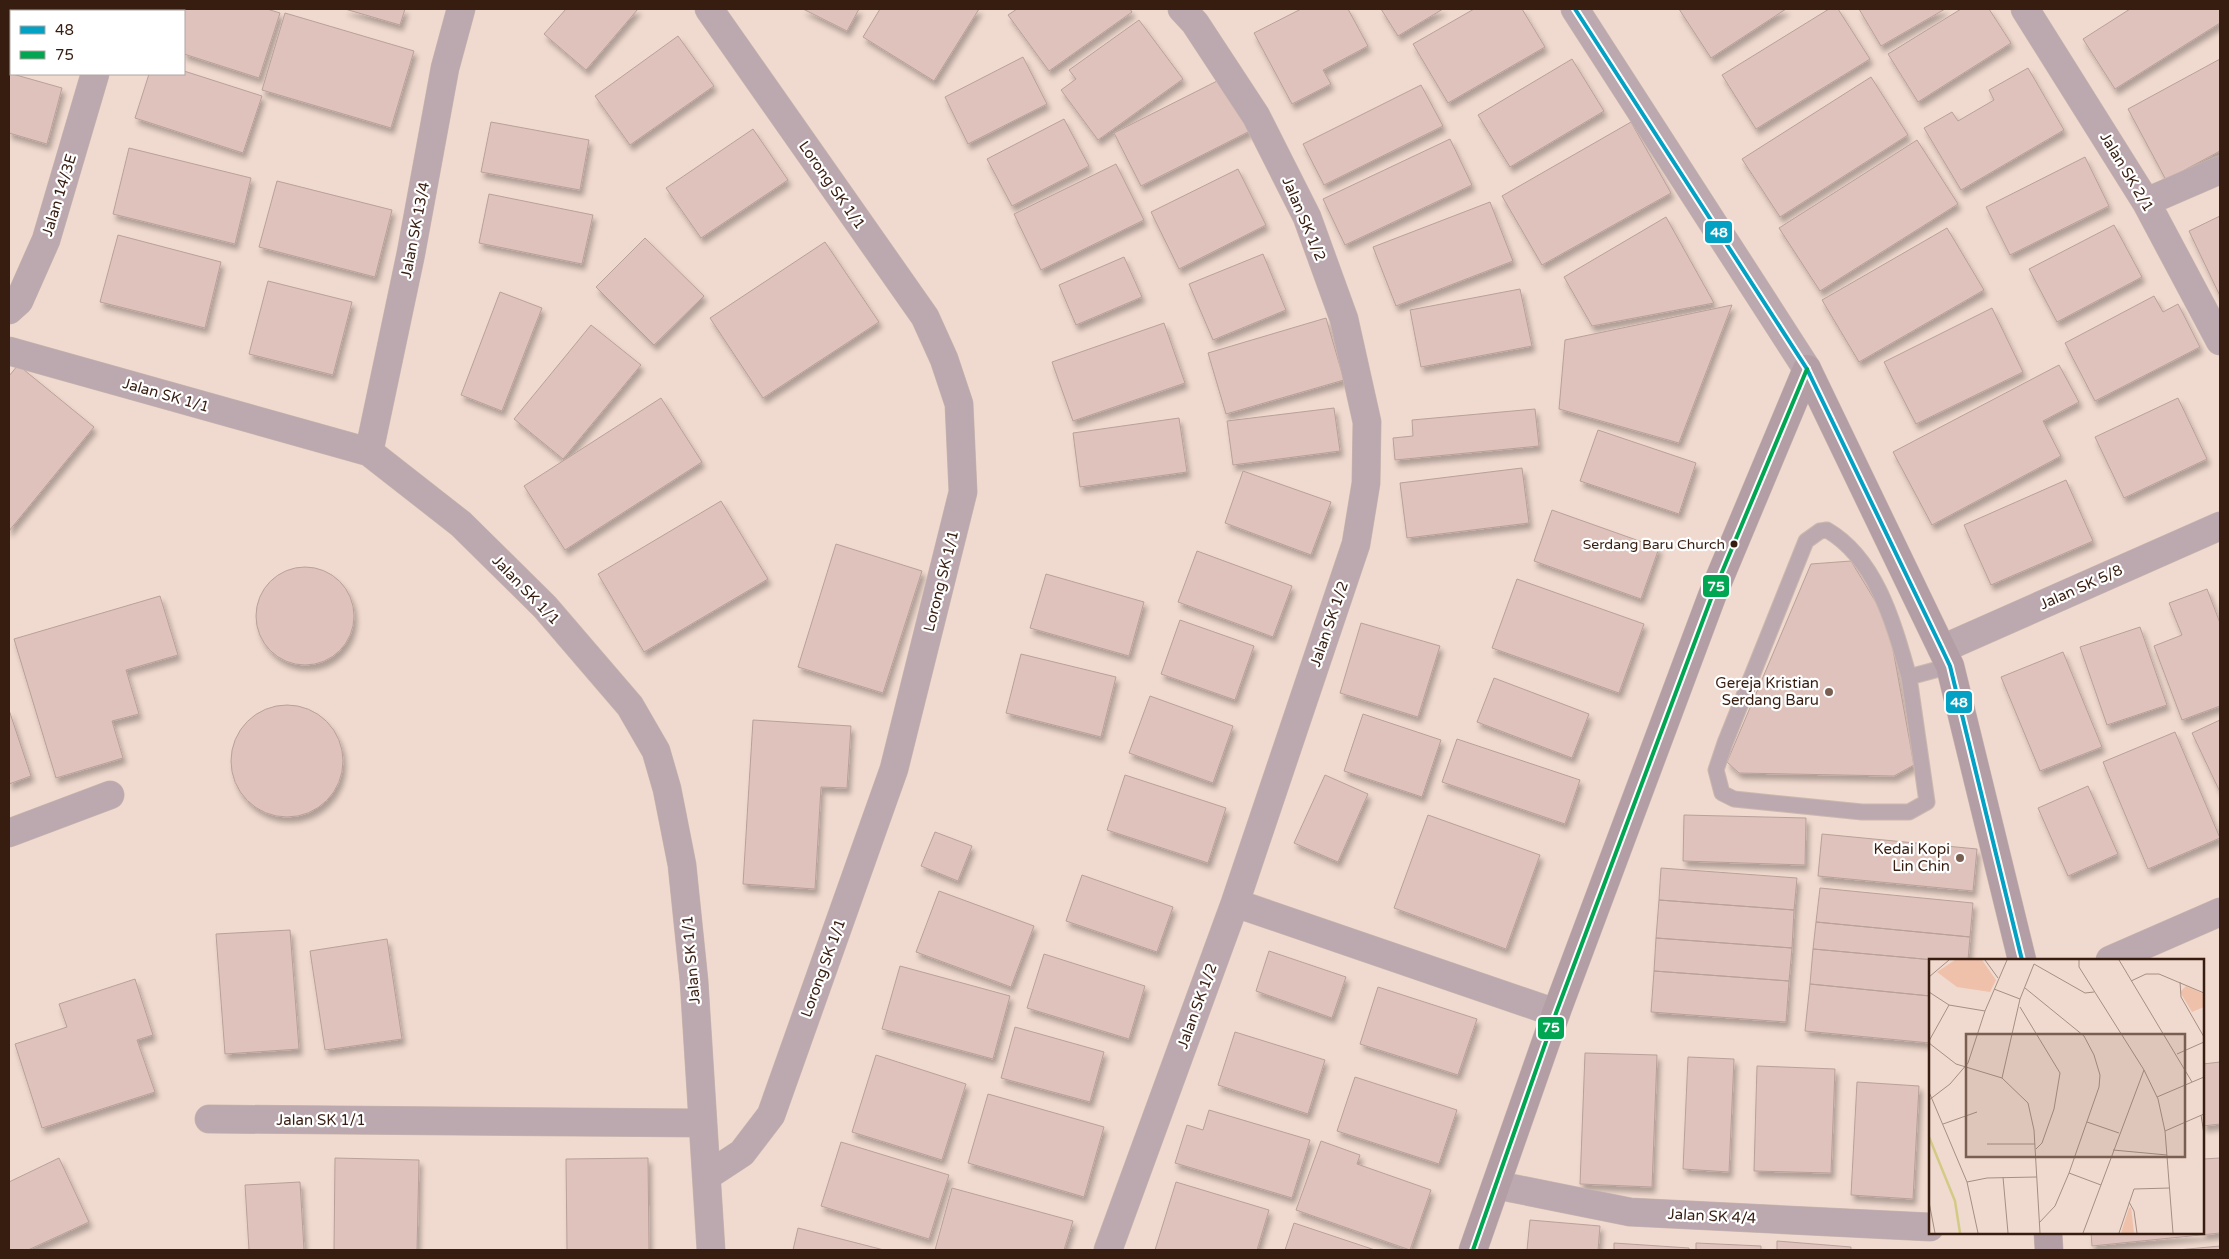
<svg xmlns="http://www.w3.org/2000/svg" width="2229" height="1259" font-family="'Varela Round',sans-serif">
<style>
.building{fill:#dec2bb;stroke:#b9a19a;filter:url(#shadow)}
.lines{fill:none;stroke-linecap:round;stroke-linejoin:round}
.lane-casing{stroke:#ccb8ae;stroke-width:17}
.street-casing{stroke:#ccb8ae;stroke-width:29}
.secondary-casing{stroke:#ccb8ae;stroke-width:29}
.lane{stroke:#bca9af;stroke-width:15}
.street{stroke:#bca9af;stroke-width:28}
.secondary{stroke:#b49ea6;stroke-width:28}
.bus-1-casing{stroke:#fff;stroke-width:8}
.bus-2-casing{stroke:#fff;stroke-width:8}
.bus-1{stroke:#03a2c4;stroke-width:4}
.bus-2{stroke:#00a651;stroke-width:4}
.bus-dot{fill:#371d10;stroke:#fff;stroke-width:2}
.poi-dot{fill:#785f52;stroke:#fff;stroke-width:2}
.labels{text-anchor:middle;stroke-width:4.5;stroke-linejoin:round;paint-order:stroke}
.bus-label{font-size:14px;fill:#371d10;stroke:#fff;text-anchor:end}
.street-label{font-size:15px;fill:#371d10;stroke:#fff}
.poi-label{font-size:15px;fill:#371d10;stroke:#fff;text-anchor:end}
.inset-river{fill:none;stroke:#d3ca86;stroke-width:2.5}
.inset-road{fill:none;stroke:#a68e82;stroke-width:1}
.view{fill:#785f52;fill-opacity:0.15;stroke:#785f52;stroke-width:2.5}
.inset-edge{fill:none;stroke:#371d10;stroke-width:2.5}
.line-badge{stroke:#fff;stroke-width:2}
.badge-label{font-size:14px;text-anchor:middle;font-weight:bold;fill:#fff}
</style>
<defs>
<filter id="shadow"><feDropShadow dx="3" dy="5.5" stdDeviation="2.5" flood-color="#0004"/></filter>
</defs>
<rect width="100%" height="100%" fill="#f0d9ce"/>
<path class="building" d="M9 9H30L29 11H11V47H9Z
M143 9H267L280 13 259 78 184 54V11H142Z
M345 9H405L400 25Z
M566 9H638L586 70 544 34Z
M803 9H859L847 31Z
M880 9H979L934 81 863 37Z
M1017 9H1130L1132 12 1049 71 1008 15Z
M1301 9H1348L1368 46 1323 70 1331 84 1292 104 1254 33Z
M1381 9H1443L1398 36Z
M1474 9H1522L1545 47 1448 103 1413 44Z
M1679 9H1786L1711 58Z
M1829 9H1838L1870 59 1756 129 1722 75Z
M1859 9H1945L1881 46Z
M1961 9H1989L2011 43 1918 102 1888 54Z
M2130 9H2220V23L2115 89 2083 39Z
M285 13 414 51 391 128 262 90Z
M1139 20 1183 79 1098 140 1061 90 1076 79 1069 70Z
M678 36 714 86 630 145 595 96Z
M1023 57 1047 104 968 144 945 97Z
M1572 59 1604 111 1510 167 1478 115Z
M2220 59V151L2166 180 2128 109Z
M2028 68 2064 130 1961 190 1924 128 1952 112 1958 121 1994 100 1989 90Z
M184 71 262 96 243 153 135 118 149 74H184Z
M9 73 62 88 47 144 9 133Z
M1871 77 1908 135 1780 217 1742 159Z
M1223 78 1250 131 1141 186 1114 133Z
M1421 85 1443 126 1324 185 1303 144Z
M1064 119 1089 166 1012 206 987 159Z
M491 122 589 140 580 190 481 172Z
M1631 122 1671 193 1542 265 1502 196Z
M753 129 788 180 701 238 666 188Z
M1450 139 1472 185 1345 245 1323 199Z
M1917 140 1958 204 1820 291 1779 228Z
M129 148 251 178 235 244 113 214Z
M2085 157 2109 206 2010 255 1986 207Z
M1116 164 1144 220 1041 270 1014 214Z
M1238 169 1266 225 1179 269 1151 212Z
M277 181 392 210 375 277 259 247Z
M489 194 593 215 582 264 479 243Z
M1490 202 1513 261 1396 306 1373 247Z
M2220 216V296L2189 231Z
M1666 217 1714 303 1592 326 1564 277Z
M2114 225 2142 277 2057 322 2029 269Z
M1947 228 1984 290 1859 362 1822 300Z
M118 235 221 262 205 328 100 302Z
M645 238 704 296 654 345 596 287Z
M825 242 879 322 763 398 710 318Z
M1263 254 1286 310 1213 340 1189 284Z
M1124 257 1142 297 1076 325 1059 285Z
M268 281 352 302 333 375 249 354Z
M1520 289 1532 346 1421 367 1410 310Z
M500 292 542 308 502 411 461 395Z
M2154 296 2163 312 2178 304 2200 347 2095 401 2065 343Z
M1732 305 1679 443 1559 409 1565 340Z
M1992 308 2023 372 1916 424 1884 362Z
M1326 318 1344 380 1226 414 1208 353Z
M1164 323 1185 383 1073 421 1052 362Z
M591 325 641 365 563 459 514 419Z
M18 365 94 427 9 531V376Z
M2059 365 2079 402 2043 421 2061 456 1932 525 1893 452Z
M661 398 702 462 565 550 524 486Z
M2178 398 2207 459 2124 498 2095 437Z
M1334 408 1340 451 1233 465 1227 421Z
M1535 409 1539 446 1395 460 1393 438 1413 436 1412 420Z
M1179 418 1187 472 1080 487 1073 433Z
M1598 430 1696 463 1679 514 1580 481Z
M1522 468 1529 523 1407 538 1400 483Z
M1243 471 1331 502 1311 555 1225 523Z
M2066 480 2093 541 1991 585 1964 525Z
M721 501 768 579 644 652 598 574Z
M1552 510 1659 548 1641 599 1534 561Z
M836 544 922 571 883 693 798 667Z
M1197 551 1292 586 1273 637 1178 602Z
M1851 561 1888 622 1914 765 1894 776 1739 773 1727 762 1811 564Z
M256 616a49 49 0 1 1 98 0a49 49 0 1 1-98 0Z
M1046 574 1144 602 1129 656 1030 628Z
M1517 579 1644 624 1619 693 1492 648Z
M2207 589 2220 623V706L2182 720 2154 646 2182 635 2169 603Z
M160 596 178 655 126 670 139 714 112 721 123 758 56 778 14 639Z
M1180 620 1254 646 1235 700 1161 674Z
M1361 623 1440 646 1418 717 1340 693Z
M2140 627 2167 705 2107 725 2080 647Z
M2063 652 2102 747 2040 771 2001 677Z
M1021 654 1116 677 1101 737 1006 713Z
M1494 678 1589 714 1572 758 1477 722Z
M1150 696 1233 726 1213 783 1129 753Z
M231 761a56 56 0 1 1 112 0a56 56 0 1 1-112 0Z
M9 710 31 776 9 784Z
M1363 714 1441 740 1422 797 1344 771Z
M753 720 851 726 847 788 821 787 815 889 743 884Z
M2220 720V792L2192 733Z
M2175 732 2220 838 2148 869 2103 762Z
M1457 739 1580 780 1565 824 1442 782Z
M1125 775 1226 808 1208 863 1107 830Z
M1325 775 1368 794 1338 862 1294 843Z
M2088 786 2118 854 2068 876 2038 808Z
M1428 815 1540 855 1506 949 1394 908Z
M1684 815 1806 818 1805 865 1683 861Z
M935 832 972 846 958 881 921 866Z
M1822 834 1977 849 1973 891 1818 876Z
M1661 868 1797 878 1794 910 1659 900Z
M1082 875 1173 907 1157 952 1066 921Z
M1820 888 1973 903 1970 937 1816 922Z
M939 891 1034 926 1011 987 916 952Z
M1659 900 1794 910 1792 948 1656 938Z
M1816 922 1970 937 1968 960H1934L1813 949Z
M290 930 299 1049 225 1054 216 934Z
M1656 938 1792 948 1789 981 1654 971Z
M387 939 402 1039 325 1050 310 951Z
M1813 949 1934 960H1930V996L1810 984Z
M1269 951 1346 977 1332 1018 1256 991Z
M1044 954 1145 986 1129 1039 1027 1008Z
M900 966 1010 996 993 1059 882 1029Z
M1654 971 1789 981 1786 1022 1651 1012Z
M135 979 153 1035 137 1040 155 1092 42 1128 15 1044 67 1027 59 1004Z
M1810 984 1930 996V1043L1805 1031Z
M1378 987 1477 1019 1458 1075 1360 1044Z
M1015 1027 1104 1052 1090 1102 1001 1078Z
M1235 1032 1325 1060 1308 1114 1218 1085Z
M1585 1053 1657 1055 1652 1187 1580 1184Z
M876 1055 966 1084 942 1160 852 1132Z
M1688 1057 1734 1059 1729 1172 1683 1169Z
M2220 1062V1124L2203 1126V1064Z
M1757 1066 1835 1069 1831 1173 1754 1171Z
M1355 1077 1457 1110 1439 1164 1337 1131Z
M1857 1082 1919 1086 1913 1199 1851 1195Z
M988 1094 1104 1127 1084 1197 968 1163Z
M1209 1110 1310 1140 1292 1198 1175 1163 1187 1125 1203 1130Z
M1321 1141 1360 1155 1357 1164 1431 1190 1410 1250 1296 1210Z
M841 1142 949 1175 929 1239 821 1206Z
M59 1158 89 1222 28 1250H9V1182Z
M335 1158 419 1160 417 1250H334Z
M648 1158 649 1250H567L566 1159Z
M2220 1158V1233L2092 1246 2091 1233H2203V1159Z
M300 1182 304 1250H249L245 1185Z
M1176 1182 1269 1210 1257 1250H1155Z
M952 1188 1073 1221 1064 1250H935Z
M1530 1220 1600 1226 1598 1250H1527Z
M1294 1223 1375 1250H1285Z
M798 1228 884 1250H793Z
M1777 1241 1851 1247V1250H1777Z
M1614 1243 1689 1248V1250H1614Z
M1696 1243 1761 1246V1250H1696Z
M2220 1246V1250H2177Z"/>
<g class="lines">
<defs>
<path id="lane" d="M1909 677C1894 625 1877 559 1827 530L1820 531 1806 541 1725 743 1716 770 1722 793 1734 799 1862 812H1909L1927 802 1909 677 1950 666"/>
<path id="street" d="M1575 9 1807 369
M2025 9 2146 202 2220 341
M114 11 115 9
M2146 202 2220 170
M9 310 19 301 46 240 95 74
M9 351 369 452 461 524 545 607 630 706 656 751 667 789 682 865 694 981 711 1250
M369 452 411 253 445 68 461 9
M1942 649 2220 526
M9 833 110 795
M1235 903 1556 1013
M2110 960 2220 912
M209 1119 702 1123
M707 1176 742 1153 771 1115 894 769 963 492 959 404 944 359 925 317 709 9
M1496 1185 1630 1212 1930 1227
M1108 1250 1235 903 1356 544 1366 483 1367 422 1344 319 1307 217 1256 116 1195 23 1182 9"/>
<path id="secondary" d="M1807 369 1950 666 2022 960
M2048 1233 2049 1250
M1473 1250 1556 1013 1712 596 1807 369"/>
</defs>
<use href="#lane" class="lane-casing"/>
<use href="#street" class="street-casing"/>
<use href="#secondary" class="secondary-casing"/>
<use href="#lane" class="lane"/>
<use href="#street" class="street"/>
<use href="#secondary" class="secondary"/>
<defs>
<path id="bus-1" d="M1575 9 1807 369 1942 649 1950 666 2022 960"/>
<path id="bus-2" d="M1473 1250 1556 1013 1712 596 1807 369"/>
</defs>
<use href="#bus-1" class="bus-1-casing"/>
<use href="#bus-2" class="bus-2-casing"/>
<use href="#bus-1" class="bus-1"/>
<use href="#bus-2" class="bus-2"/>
</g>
<circle class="bus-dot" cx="1734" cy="544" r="4.5"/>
<g class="poi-dot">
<circle cx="1829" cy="692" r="5"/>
<circle cx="1960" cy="858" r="5"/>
</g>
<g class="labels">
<g class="bus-label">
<text x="1725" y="549">Serdang Baru Church</text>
</g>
<g class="street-label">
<text transform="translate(2127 172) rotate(59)" y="5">Jalan SK 2/1</text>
<text transform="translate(832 185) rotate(55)" y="5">Lorong SK 1/1</text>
<text transform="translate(59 195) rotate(-73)" y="5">Jalan 14/3E</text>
<text transform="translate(1304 219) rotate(67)" y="5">Jalan SK 1/2</text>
<text transform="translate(415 230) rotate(-79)" y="5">Jalan SK 13/4</text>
<text transform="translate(166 395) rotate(16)" y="5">Jalan SK 1/1</text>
<text transform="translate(941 581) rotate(-76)" y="5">Lorong SK 1/1</text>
<text transform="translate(2081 587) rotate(-24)" y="5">Jalan SK 5/8</text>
<text transform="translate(526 590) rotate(46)" y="5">Jalan SK 1/1</text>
<text transform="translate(1329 624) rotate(-71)" y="5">Jalan SK 1/2</text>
<text transform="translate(691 960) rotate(-95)" y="5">Jalan SK 1/1</text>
<text transform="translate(823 968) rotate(-70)" y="5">Lorong SK 1/1</text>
<text transform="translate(1197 1006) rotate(-70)" y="5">Jalan SK 1/2</text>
<text x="321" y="1125">Jalan SK 1/1</text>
<text transform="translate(1712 1216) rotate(3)" y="5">Jalan SK 4/4</text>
</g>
<g class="poi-label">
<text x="1819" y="688">Gereja Kristian<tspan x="1819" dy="17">Serdang Baru</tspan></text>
<text x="1950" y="854">Kedai Kopi<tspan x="1950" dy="17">Lin Chin</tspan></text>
</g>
</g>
<g transform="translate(1929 959)">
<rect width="275" height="275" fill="#f0d9ce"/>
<path d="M26 1H53L67 21 61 33 28 28 8 13ZM257 27 275 35V48L263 53 251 33ZM202 248 205 274H192L200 249Z" fill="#f0c1aa"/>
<path class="inset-river" d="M0 178 26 242 31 274"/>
<path class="inset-road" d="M56 1 69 19M150 1V8L215 111 229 140 236 172 244 274M190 1 263 123M0 18 20 1M202 22 217 15H230L275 34M251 23 252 38 275 78M96 29 155 77 165 96 171 116 170 128 140 214 126 247 110 264M65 30 91 40M0 33 20 46 56 52M91 48 131 114 125 150 113 184 107 190M0 82 20 46M0 84 27 105 73 119 99 144 105 171 111 274M248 95 275 83M73 119 91 40 105 5 156 34 165 33M0 133 38 223 49 274M228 138 275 118M0 141 21 125 39 104 56 52 78 1M272 156 275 175M158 163 190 174M14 165 48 153M236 172 275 155M58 185H106M184 191 238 196M140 214 172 226M74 218 79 274M38 223 58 219 108 218M0 243 6 274M200 243 205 252 208 274M154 274 215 111M190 274 205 230 241 229"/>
<path class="view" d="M37 75H256V198H37Z"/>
<rect width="275" height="275" class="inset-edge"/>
</g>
<g class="line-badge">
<rect x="1704" y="220" width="29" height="24" rx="5" fill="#03a2c4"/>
<rect x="1702" y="574" width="28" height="24" rx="5" fill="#00a651"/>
<rect x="1945" y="690" width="28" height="24" rx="5" fill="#03a2c4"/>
<rect x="1537" y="1016" width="28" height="24" rx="5" fill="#00a651"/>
</g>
<g class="badge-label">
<text x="1719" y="237">48</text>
<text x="1716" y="591">75</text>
<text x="1959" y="707">48</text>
<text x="1551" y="1032">75</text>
</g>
<rect width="2229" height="1259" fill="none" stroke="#371d10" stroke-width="20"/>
<rect x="10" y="10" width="175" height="65" fill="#ffffff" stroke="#afa59f"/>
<rect x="20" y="26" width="25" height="8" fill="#03a2c4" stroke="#afa59f"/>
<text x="55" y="35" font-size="15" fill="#371d10">48</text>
<rect x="20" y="51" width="25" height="8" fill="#00a651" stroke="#afa59f"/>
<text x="55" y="60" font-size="15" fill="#371d10">75</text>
</svg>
